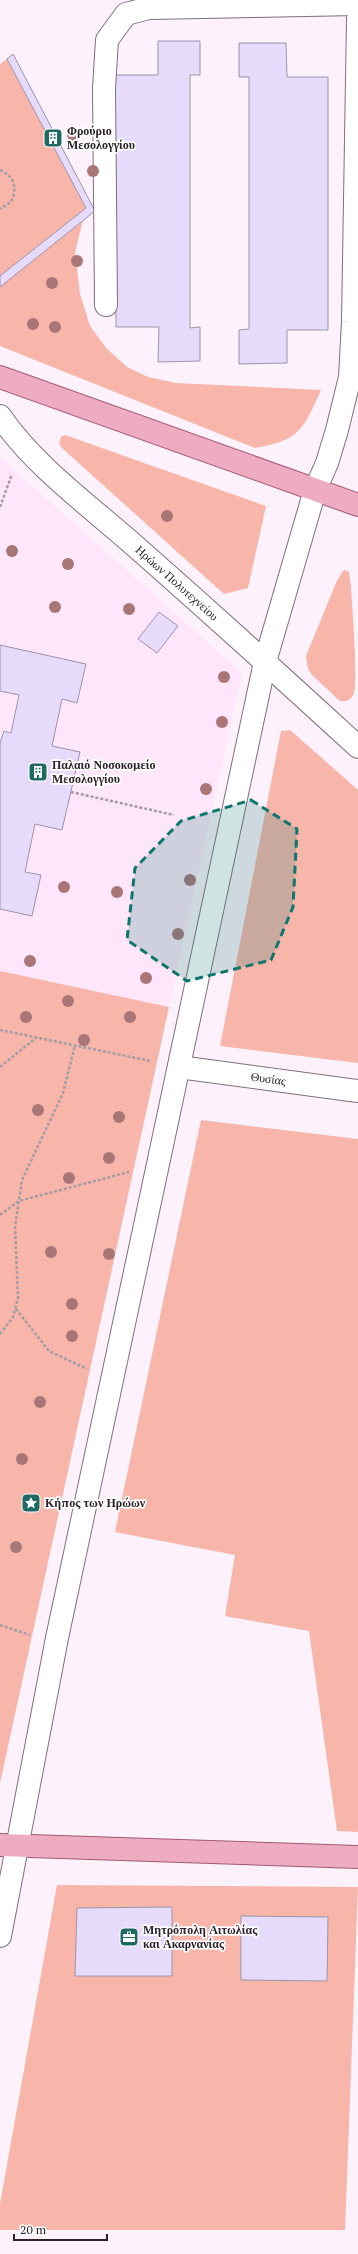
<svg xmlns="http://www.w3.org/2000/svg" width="358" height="2254" font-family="'PT Serif',serif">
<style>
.built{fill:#ffe6fb}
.green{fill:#f8b5aa}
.building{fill:#e7dbfc;stroke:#9b94a8}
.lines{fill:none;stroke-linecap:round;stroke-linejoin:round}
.minor-casing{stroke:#806f7d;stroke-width:24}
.major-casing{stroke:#a25872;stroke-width:24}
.path{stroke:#a49ba3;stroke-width:2.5;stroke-dasharray:3 2;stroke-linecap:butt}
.minor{stroke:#fff;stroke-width:22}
.major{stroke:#eeacc2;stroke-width:22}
.tree{fill:#a97678}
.marked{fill:#0f766e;fill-opacity:0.2;stroke:#0f766e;stroke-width:3;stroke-dasharray:8 5;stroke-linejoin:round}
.labels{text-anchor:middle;stroke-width:3.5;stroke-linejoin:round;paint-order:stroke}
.poi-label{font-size:12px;font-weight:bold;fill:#2a2329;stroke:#fff;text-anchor:start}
.street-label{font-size:12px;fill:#2a2329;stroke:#fff}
</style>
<rect width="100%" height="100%" fill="#fdf2fb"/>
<path class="built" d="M0 457 242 673 169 1007 0 971Z"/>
<path class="green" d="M7 59 86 208 75 252 80 294 90 326 107 349 127 367 148 377 176 383 321 390C303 430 300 440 255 448L0 346V64Z
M65 435 266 506 248 588 224 594 62 448 59 444 61 437Z
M345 570 349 572 351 586C352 607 358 677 354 693 352 699 347 702 340 701L312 675 308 669 306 656 336 583 342 572Z
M290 730 358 790V1063L220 1046 281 731Z
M0 971 169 1007 0 1783Z
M201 1120 358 1139V1832L337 1831 309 1631 225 1616 235 1555 115 1532Z
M57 1885 358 1887 345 2230H0V2204Z"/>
<path class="building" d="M158 41H200V75H190V328L200 327V361L158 362 159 327H116L115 75H158Z
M239 43H286L287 77H328V330H287V363L239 364V330L249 329V77H239Z
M13 54 95 211 0 287V276L86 208 7 59Z
M159 612 178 626 157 653 138 639Z
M0 645 86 664 77 703 62 699 52 746 80 752 62 830 35 824 25 872 41 875 32 916 0 909V743L4 731 11 733 19 695 0 691Z
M172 1907V1976H75L77 1908Z
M241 1916 328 1917 327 1981 241 1980Z"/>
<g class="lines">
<defs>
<g id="minor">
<path d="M106 305 104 88 107 40 126 14 149 8 358 4"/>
<path id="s1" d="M0 416C34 466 90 506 135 546 210 612 284 679 358 747"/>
<path id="s2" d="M179 1067 358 1091"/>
<path d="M0 1936 57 1638 265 662 315 490 327 463 337 430 350 377 353 322 358 19"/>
</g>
<path id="major" d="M0 377 358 505
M0 1845 358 1857"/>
</defs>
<use href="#minor" class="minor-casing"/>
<use href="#major" class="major-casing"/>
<path class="path" d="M0 170C14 176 18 188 11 202L0 209
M0 507 12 474
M71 792 174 815
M0 1030 151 1061
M0 1067 37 1037
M0 1215 19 1201 129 1172
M16 1309 49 1351 87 1369
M0 1334 13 1317 18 1298 15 1227 22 1180 63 1093 75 1045
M0 1625 30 1635"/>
<use href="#minor" class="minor"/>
<use href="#major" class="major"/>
</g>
<g class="tree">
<circle cx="73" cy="135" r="6"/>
<circle cx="93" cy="171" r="6"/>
<circle cx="77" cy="261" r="6"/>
<circle cx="52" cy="283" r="6"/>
<circle cx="33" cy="324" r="6"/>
<circle cx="55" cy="327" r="6"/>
<circle cx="167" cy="516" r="6"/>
<circle cx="12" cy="551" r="6"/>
<circle cx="68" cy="564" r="6"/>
<circle cx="55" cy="607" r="6"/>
<circle cx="129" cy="609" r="6"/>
<circle cx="224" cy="677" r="6"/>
<circle cx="222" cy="722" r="6"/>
<circle cx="206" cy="789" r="6"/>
<circle cx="190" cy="880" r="6"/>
<circle cx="64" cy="887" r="6"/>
<circle cx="117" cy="892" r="6"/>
<circle cx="178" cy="934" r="6"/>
<circle cx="30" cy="961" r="6"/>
<circle cx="146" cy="978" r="6"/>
<circle cx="68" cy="1001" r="6"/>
<circle cx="26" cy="1017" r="6"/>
<circle cx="130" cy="1017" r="6"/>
<circle cx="84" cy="1040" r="6"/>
<circle cx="38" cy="1110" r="6"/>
<circle cx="119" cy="1117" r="6"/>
<circle cx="109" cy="1158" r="6"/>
<circle cx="69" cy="1178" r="6"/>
<circle cx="51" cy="1252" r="6"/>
<circle cx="109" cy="1254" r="6"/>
<circle cx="72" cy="1304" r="6"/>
<circle cx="72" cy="1336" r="6"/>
<circle cx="40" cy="1402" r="6"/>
<circle cx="22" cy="1459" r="6"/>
<circle cx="16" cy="1547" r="6"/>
</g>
<path class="marked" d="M251 800 297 829 293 907 271 960 187 981 127 940 135 868 181 821Z"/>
<defs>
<symbol id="building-square" viewBox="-11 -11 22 22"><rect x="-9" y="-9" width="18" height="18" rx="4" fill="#1f6963" stroke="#fff"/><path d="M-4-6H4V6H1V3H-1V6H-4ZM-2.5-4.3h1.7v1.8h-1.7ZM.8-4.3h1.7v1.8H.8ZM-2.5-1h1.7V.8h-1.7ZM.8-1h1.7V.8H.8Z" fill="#fff"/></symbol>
<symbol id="sight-square" viewBox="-11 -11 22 22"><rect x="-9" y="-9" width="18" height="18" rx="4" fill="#1f6963" stroke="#fff"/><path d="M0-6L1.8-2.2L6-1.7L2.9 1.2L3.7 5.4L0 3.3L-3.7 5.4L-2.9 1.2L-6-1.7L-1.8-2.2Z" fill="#fff"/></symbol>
<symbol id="office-square" viewBox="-11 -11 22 22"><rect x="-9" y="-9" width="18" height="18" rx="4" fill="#1f6963" stroke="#fff"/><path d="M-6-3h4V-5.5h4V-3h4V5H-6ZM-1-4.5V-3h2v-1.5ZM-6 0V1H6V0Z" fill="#fff"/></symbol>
</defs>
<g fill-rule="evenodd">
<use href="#building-square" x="42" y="127" width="22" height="22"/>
<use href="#building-square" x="27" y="761" width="22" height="22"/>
<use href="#sight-square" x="20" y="1492" width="22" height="22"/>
<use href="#office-square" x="118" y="1926" width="22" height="22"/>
</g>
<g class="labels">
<g class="poi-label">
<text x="67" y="135">Φρούριο<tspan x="67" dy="14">Μεσολογγίου</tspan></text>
<text x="52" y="769">Παλαιό Νοσοκομείο<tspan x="52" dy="14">Μεσολογγίου</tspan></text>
<text x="45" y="1507">Κήπος των Ηρώων</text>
<text x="143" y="1934">Μητρόπολη Αιτωλίας<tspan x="143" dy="14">και Ακαρνανίας</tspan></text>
</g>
<g class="street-label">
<text dy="4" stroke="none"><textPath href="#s1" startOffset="244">Ηρώων Πολυτεχνείου</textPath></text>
<text dy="4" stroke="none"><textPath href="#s2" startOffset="90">Θυσίας</textPath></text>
</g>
</g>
<path d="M14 2234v6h93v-6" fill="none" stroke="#2a2329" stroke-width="2"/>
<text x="20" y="2234" font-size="12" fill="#2a2329" stroke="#ffffff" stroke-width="3" paint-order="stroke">20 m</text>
</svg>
